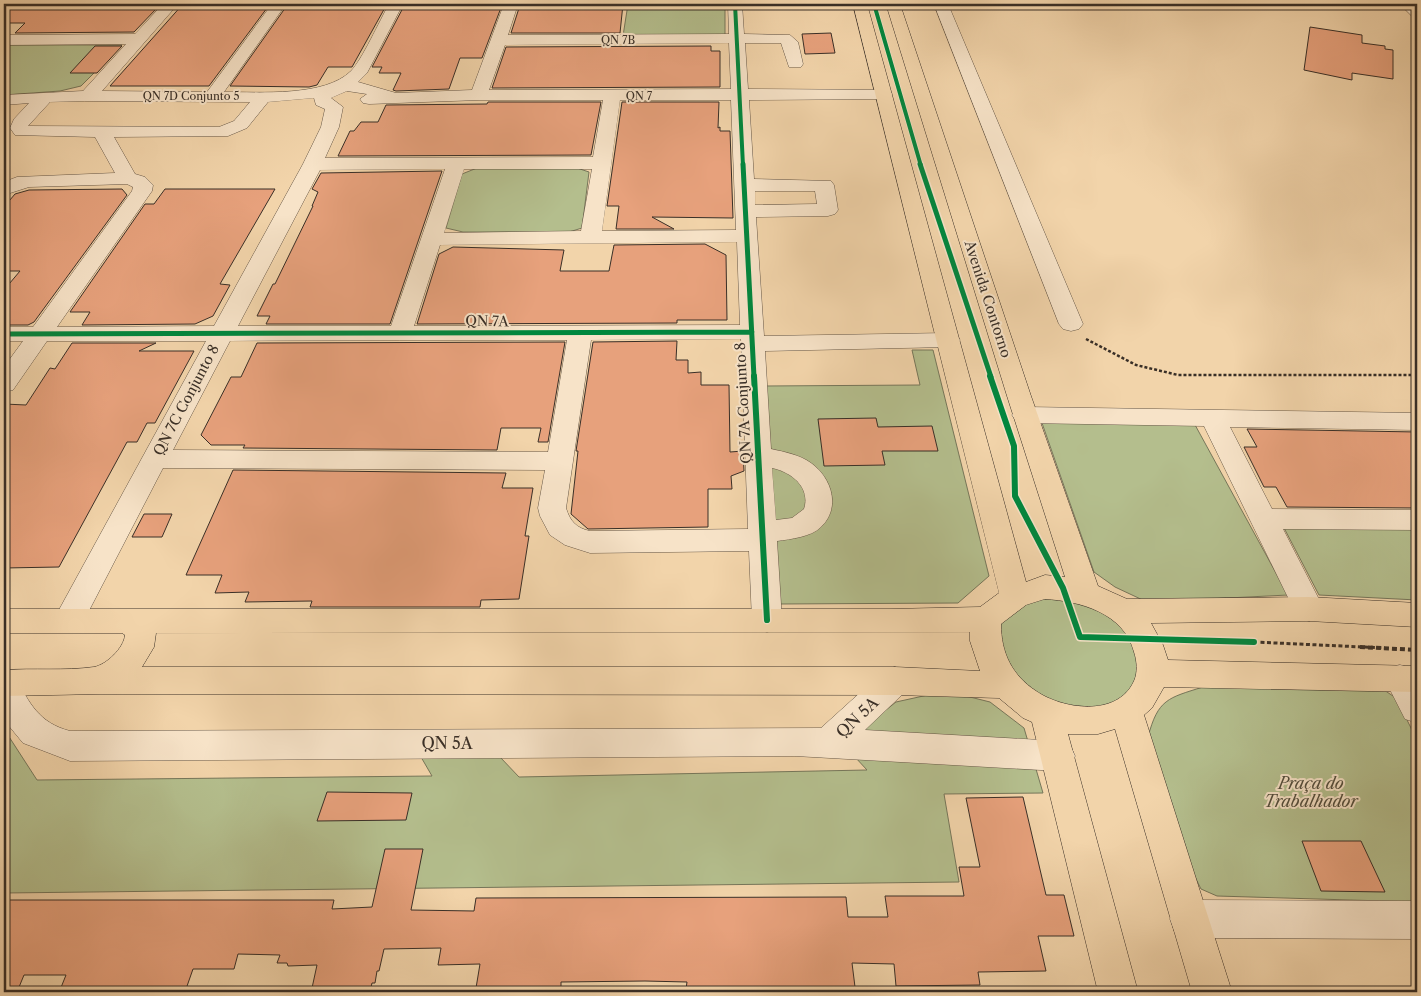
<svg xmlns="http://www.w3.org/2000/svg" width="1421" height="996" font-family="'Libre Caslon Text',serif">
<style>
.green{fill:#b4be8d;stroke:#76765a}
.building{fill:#e7a17c;stroke:#392f27}
.lines{fill:none;stroke-linecap:round;stroke-linejoin:round}
.minor-casing{stroke:#675848;stroke-width:1}
.major-casing{stroke:#392f27;stroke-width:1}
.path-far2{stroke:#392f27;stroke-width:2.5;stroke-dasharray:3 2;stroke-linecap:butt}
.path-far1{stroke:#392f27;stroke-width:3;stroke-dasharray:4 2.5;stroke-linecap:butt}
.path{stroke:#392f27;stroke-width:4;stroke-dasharray:5 3;stroke-linecap:butt}
.minor{fill:#f7e3c8;fill-rule:evenodd}
.major{fill:#f2d4aa;fill-rule:evenodd}
.cycleway-far2-casing{stroke:#f7e3c8;stroke-width:5.5}
.cycleway-far1-casing{stroke:#f7e3c8;stroke-width:8}
.cycleway-casing{stroke:#f7e3c8;stroke-width:9}
.cycleway-far2{stroke:#00873e;stroke-width:4}
.cycleway-far1{stroke:#00873e;stroke-width:5}
.cycleway{stroke:#00873e;stroke-width:6}
.labels{text-anchor:middle;stroke-width:4;stroke-linejoin:round;paint-order:stroke}
.far-street-label{font-size:11px;fill:#392f27;stroke:#f7e3c8}
.street-label{font-size:14px;fill:#392f27;stroke:#f7e3c8}
.near-street-label{font-size:16px;fill:#392f27;stroke:#f7e3c8}
.near-park-label{font-size:16px;font-style:italic;fill:#524c3b;stroke:#f7e3c8}
</style>
<rect width="100%" height="100%" fill="#f2d4aa"/>
<filter id="stains"><feTurbulence type="fractalNoise" baseFrequency=".004" numOctaves="4"/><feColorMatrix values="0 0 0 0 .2 0 0 0 0 .09 0 0 0 0 .02 0 0 0 .5 -.17"/></filter>
<radialGradient id="worn" r=".72"><stop offset=".6" stop-color="#630" stop-opacity="0"/><stop offset="1" stop-color="#630" stop-opacity=".3"/></radialGradient>
<path class="green" d="M628 4H725V36H623Z
M748 4H853V6H748Z
M4 45H122L81 86 60 91 4 95Z
M477 168H577L589 172 582 228 569 232H463L446 228 462 174Z
M912 350H933L989 576 958 603 780 604 765 386 920 385Z
M1042 423H1194L1288 595 1147 602 1115 587 1094 572Z
M1283 526 1417 529V600L1319 595Z
M1066 597 1108 615 1133 638 1142 676 1125 699 1103 708 1055 704 1014 679 998 636 1000 623 1024 601Z
M1203 687 1384 690 1396 698 1417 740V902L1217 896 1201 889 1192 871 1148 737C1158 699 1168 698 1203 687Z
M946 691 990 702 1024 728 1043 793 944 794 959 882 4 893V729L37 780 432 776 421 757H500L519 777 867 770 843 744 896 702Z"/>
<path class="building" d="M4 4H131L130 6 157 8 134 32 15 33 25 23H4Z
M183 4H270L209 86H110Z
M288 4H387L352 67H328L317 85 309 87 230 86Z
M405 4H472L502 5 482 58H460L449 89 396 91 393 90 401 73H379L382 67H372Z
M524 4H623L620 33H511L520 5Z
M1310 27 1362 35V43L1385 46V49L1393 50V79L1352 73V80L1304 70Z
M831 33 835 53 805 54 802 34Z
M95 46H122L97 73H70Z
M711 46V51H720V87L492 88 506 47Z
M488 102H601L591 155 338 156 350 131H354L361 122H378L386 105 487 104Z
M622 102H719L718 128 720 127V131H730L733 218 652 217 674 229H616L619 206H607Z
M442 171 390 324H266L270 316H257L273 284H275L313 206H312L318 192 312 189 321 173Z
M122 189 127 195 34 322 28 325H4V290L20 271H4V207L15 194 29 190Z
M165 189H275L220 284 230 285 213 316 195 324 82 325 90 312H70L145 204H154Z
M705 244 726 255 727 320H677V323L417 324 439 254 453 247 564 250 560 271H609L614 245Z
M677 341 676 360H688V373L701 372V385H729L730 452 743 451 744 471 731 476 732 489H708V527L588 529 571 514 578 451H576L593 342Z
M565 342 548 442H538L541 428H501L497 450 243 448 245 445H211L201 435 231 377H241L257 343Z
M72 343H156L139 351H194L155 423H147L137 442H127L59 567 4 568V404L26 405 50 368 55 369Z
M876 418 878 427 932 426 938 451H882L885 465 824 466 818 419Z
M1247 429 1417 432V508L1287 507 1276 487H1264L1244 447H1257Z
M233 470 506 473 502 488H533L525 536H529L519 599 481 600 480 607H310L312 601 245 602 249 592 215 593 222 575H186Z
M144 514H172L162 537H132Z
M327 792 412 793 406 820 317 821Z
M1023 797 1046 895H1064L1074 936H1038L1046 971 978 972 980 985 896 986 894 964 852 963 855 987 686 989 687 982 645 981 561 982V988H476L480 964 438 965 441 948 384 949 379 971H377L375 983H372L371 987 312 988 317 965 288 966 287 963H277L280 955 238 954 234 969H193L186 989 60 990 66 975H24L17 992H4V900H334L332 909 372 907 385 849H423L411 910 474 911 476 898 846 897 848 917H888L885 896H964L959 867H980L966 798Z
M1302 841H1361L1385 892 1321 891Z"/>
<g class="lines">
<defs>
<path id="minor" d="M163 4H178L102 91 207 92 272 4H286L224 92C260 92 325 97 351 71 362 60 380 20 389 4H403L367 73 358 82 396 93 472 90 504 4H518L508 35 729 34 728 4H742L744 34 790 35 798 42 803 64 801 67H789L781 43H745L748 89 889 90 892 94 889 98 883 99 749 100 754 179 831 181 834 185 838 210 835 214 828 216 756 217 764 336 948 333 956 335 960 340 956 345 948 347 765 351 771 449C785 452 800 455 811 463 832 478 841 508 821 527 811 537 791 539 777 541L782 620 778 629 767 632 756 629 752 620 749 551 590 553 565 545 550 535 540 516 538 508 545 470 163 468 80 628 69 631 58 628 54 619 206 341H47L13 390 4 392V367L23 341H4V327H33L132 191 133 187 127 184 29 187 4 195V182L17 177 115 173 95 137 15 135 10 128 14 119 29 103 4 105V95L83 91 126 44 4 45V35L135 34ZM729 43 731 89 489 90 505 45ZM347 91 367 94 360 99 363 103 369 104 479 100H603L593 157 325 158 339 127 343 107 331 98ZM314 98 316 105 325 109 321 127 303 164 214 326 57 327 152 191 153 185 145 177 135 174 114 137 228 136 247 128 268 102ZM620 100H731L736 230 602 231ZM85 101 250 102 234 121 219 127 28 126 50 102ZM445 169 391 326H238L320 170ZM464 169H592L581 231 444 233ZM755 191H815L817 204 755 205ZM737 242 740 325 414 326 440 245ZM741 339 748 529 590 531C576 528 570 521 566 508L591 340ZM400 340H567L548 452 173 450 230 341ZM772 468C792 472 811 488 804 509L792 518 776 520Z
M934 4H948L1083 324 1079 329 1071 331 1063 329 1059 324Z
M1400 4H1416L1417 17 1412 16Z
M1025 407 1417 413V430L1230 427 1272 509 1417 510V530L1283 529 1324 609 1320 618 1309 621 1298 618 1204 426 1025 423 1016 421 1012 415 1016 409Z
M1400 665 1411 668 1417 679V723L1405 719 1384 678 1389 668Z
M895 667 906 671 911 681 906 691 865 730 1058 741 1070 745 1075 756 1070 767 1058 771 795 756 70 761 23 743 4 720V672L15 676C29 703 39 723 70 731L821 728 884 671Z
M1189 900 1417 901V939L1189 938 1175 933 1170 919 1175 905Z"/>
<path id="major" d="M853 4H867L1026 582 1045 575 1065 577 1007 396 886 4H900L1031 396 1098 586 1127 599 1309 597 1417 603V627L1309 621 1151 623 1163 645 1168 660 1417 666V692L1164 687 1152 708 1144 715 1232 992H1192L1115 729 1098 734H1068L1138 992H1098L1032 722 1023 718 999 698 895 695 100 694 4 696V670C33 668 65 671 94 667 106 665 124 648 125 635L122 633H4V609H890L980 607 999 593ZM1045 599C1080 601 1124 613 1134 652 1137 661 1138 672 1134 681 1117 718 1062 709 1036 691 1012 675 1001 653 1001 624L1026 605ZM970 632V641L980 671 895 667H142L154 647 156 633Z"/>
</defs>
<use href="#minor" class="minor-casing"/>
<use href="#major" class="major-casing"/>
<path class="path-far2" d="M1086 339 1136 365 1178 375H1417"/>
<path class="path-far1" d="M1254 642 1385 648"/>
<path class="path" d="M1360 647 1417 650"/>
<use href="#minor" class="minor"/>
<use href="#major" class="major"/>
<defs>
<path id="cycleway-far2" d="M735 4 743 166
M874 4 921 166"/>
<path id="cycleway-far1" d="M743 164 754 377
M920 164 991 377
M4 334 752 332"/>
<path id="cycleway" d="M754 376 767 620
M990 376 1014 446 1015 496 1063 588 1080 637 1254 642"/>
</defs>
<use href="#cycleway-far2" class="cycleway-far2-casing"/>
<use href="#cycleway-far1" class="cycleway-far1-casing"/>
<use href="#cycleway" class="cycleway-casing"/>
<use href="#cycleway-far2" class="cycleway-far2"/>
<use href="#cycleway-far1" class="cycleway-far1"/>
<use href="#cycleway" class="cycleway"/>
</g>
<g class="labels">
<g class="far-street-label">
<text x="618" y="44">QN 7B</text>
<text x="191" y="100">QN 7D Conjunto 5</text>
<text x="639" y="100">QN 7</text>
</g>
<g class="street-label">
<text transform="translate(988 299) rotate(72)" y="5">Avenida Contorno</text>
<text transform="translate(487 321) rotate(1)" y="5">QN 7A</text>
<text transform="translate(186 400) rotate(-62)" y="5">QN 7C Conjunto 8</text>
<text transform="translate(743 403) rotate(-93)" y="5">QN 7A Conjunto 8</text>
</g>
<g class="near-street-label">
<text transform="translate(857 717) rotate(-43)" y="6">QN 5A</text>
<text x="447" y="749">QN 5A</text>
</g>
<g class="near-park-label">
<text x="1311" y="789">Praça do<tspan x="1311" dy="18">Trabalhador</tspan></text>
</g>
</g>
<rect width="1421" height="996" fill="none" stroke="#f2d4aa" stroke-width="20"/>
<rect x="5" y="5" width="1411" height="986" fill="none" stroke="#392f27" stroke-width="2.5"/>
<rect x="10" y="10" width="1401" height="976" fill="none" stroke="#392f27"/>
<rect width="100%" height="100%" filter="url(#stains)"/>
<rect width="100%" height="100%" fill="url(#worn)"/>
</svg>
